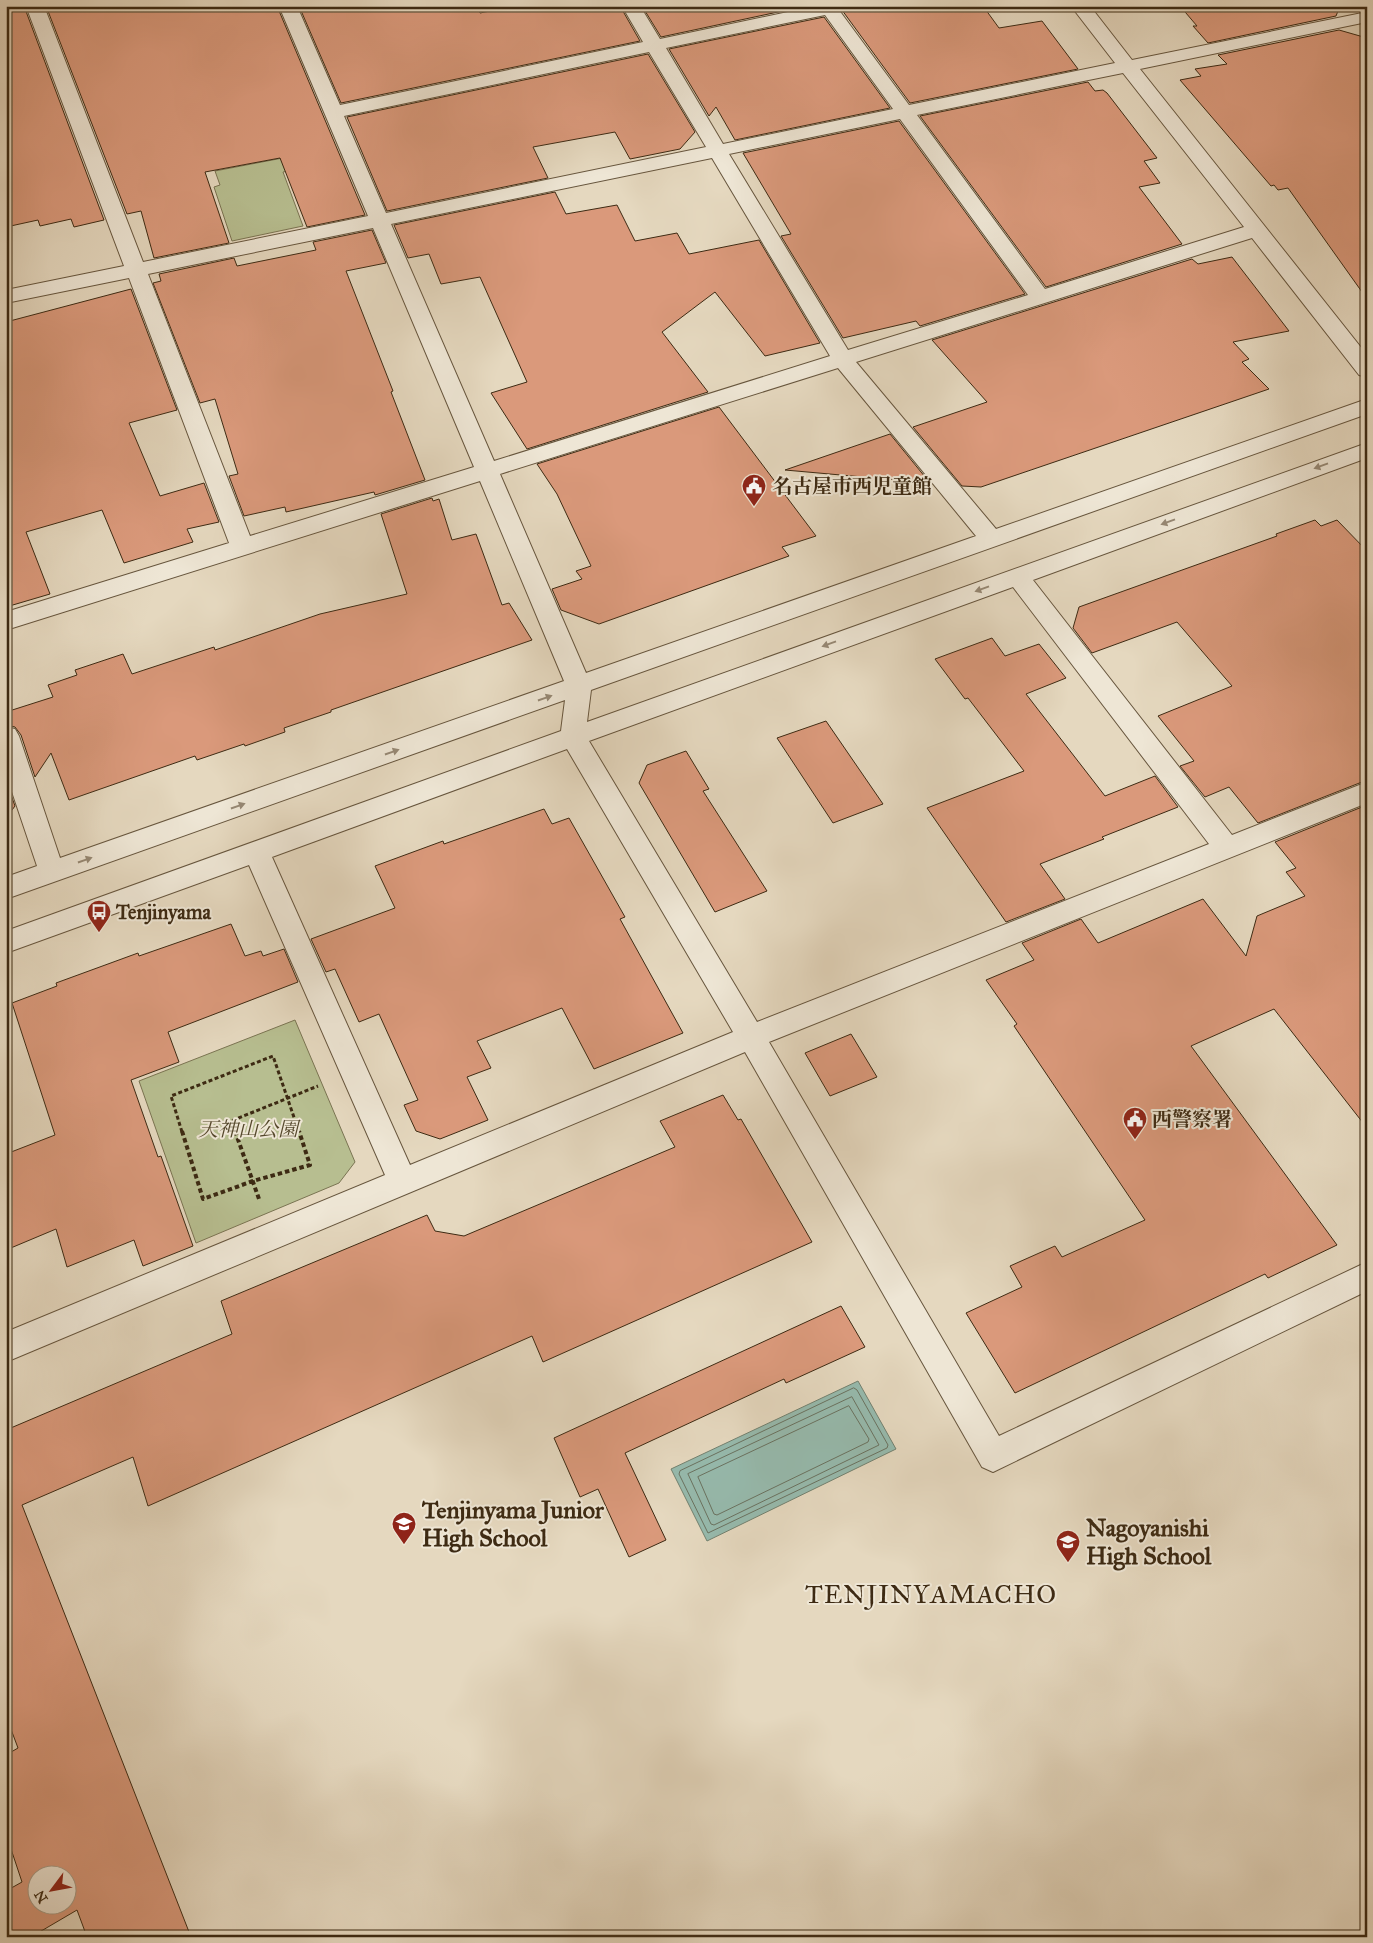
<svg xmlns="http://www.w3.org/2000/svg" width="1373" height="1943" font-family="'IM FELL Great Primer','Noto Serif JP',serif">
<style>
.green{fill:#b7be90;stroke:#7a7452}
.water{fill:#96baad;stroke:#72806f}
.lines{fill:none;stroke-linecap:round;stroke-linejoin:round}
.shore{stroke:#6a7260;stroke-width:1}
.building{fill:#da997b;stroke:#3d2a13;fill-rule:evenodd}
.minor-casing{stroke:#67563e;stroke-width:2}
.path-far1{stroke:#3d2a13;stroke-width:3;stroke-dasharray:4 2.5;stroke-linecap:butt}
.path{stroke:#3d2a13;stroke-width:4;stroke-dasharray:4.5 3;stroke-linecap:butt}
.minor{fill:#eee6d5;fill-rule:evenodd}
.oneway{fill:#968874}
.labels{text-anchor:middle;stroke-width:4;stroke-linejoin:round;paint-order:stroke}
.poi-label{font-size:20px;font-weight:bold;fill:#3d2a13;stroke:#eee6d5;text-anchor:start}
.park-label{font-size:20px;font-style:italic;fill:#55482c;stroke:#eee6d5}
.near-poi-label{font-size:24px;font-weight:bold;fill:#3d2a13;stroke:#eee6d5;text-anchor:start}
.near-quarter-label{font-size:26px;letter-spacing:1px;fill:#3d2a13;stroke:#eee6d5}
</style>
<rect width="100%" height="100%" fill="#e5d8bf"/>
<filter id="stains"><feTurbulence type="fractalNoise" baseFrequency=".004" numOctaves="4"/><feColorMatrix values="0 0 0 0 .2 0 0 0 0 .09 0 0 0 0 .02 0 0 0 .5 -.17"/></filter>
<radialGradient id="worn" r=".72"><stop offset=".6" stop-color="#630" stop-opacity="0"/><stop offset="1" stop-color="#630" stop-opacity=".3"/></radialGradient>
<path class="green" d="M335 148 340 161 283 172 303 226 232 241 214 187 220 185 215 171Z
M295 1020 355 1162 339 1183 196 1243 139 1081Z"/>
<path class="water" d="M858 1381 896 1449 707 1541 671 1469Z"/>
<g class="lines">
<path class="shore" d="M854 1388 857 1390 888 1445 887 1448 708 1533 679 1474 680 1471Z
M852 1397 879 1445 714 1525 711 1524 688 1474Z
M849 1406 869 1439 868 1442 717 1515 714 1514 698 1477Z"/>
</g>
<path class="building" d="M6 6H24L104 220 74 227 71 219 40 226 38 220 6 227Z
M46 6H277L365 215 307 227 280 158 205 172 229 243 154 258 141 211 127 214Z
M299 6H477L480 13 515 6H620L640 41 341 103Z
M642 6H806L661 37Z
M839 6H983L999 28 1042 21 1078 69 910 103Z
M1180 6H1340L1336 16 1208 43 1193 26H1197Z
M824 17 890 108 735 140 716 107 709 116 669 49Z
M1339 30 1367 38V299L1288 188 1278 190 1274 185 1271 186 1180 80 1201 76 1195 69 1227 64 1218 55Z
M648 54 695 132 680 149 630 159 615 132 533 147 548 178 387 211 347 117Z
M1088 82 1095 91 1103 90 1107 93 1157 158 1144 161 1160 183 1139 187 1182 244 1046 287 920 116Z
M899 121 1025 294 920 326 916 321 843 338 781 236 791 234 743 153Z
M555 192 566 214 617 205 635 241 677 233 689 254 759 240 820 343 765 356 715 292 662 332 708 392 527 449 491 393 527 382 480 277 441 284 429 254 408 258 394 225Z
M372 230 386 263 346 271 393 391 391 392 425 480 375 495 374 492 286 512 285 507 244 516 229 476 238 474 215 399 200 403 153 283 161 281 159 274 234 258 237 266 316 250 313 242Z
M1232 257 1289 331 1233 342 1249 359 1242 362 1269 389 981 487 962 486 913 427 987 402 932 340 1192 259 1198 264Z
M131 289 177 410 129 423 160 496 204 483 219 522 187 529 193 542 124 563 102 510 26 532 50 594 6 607V322Z
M719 407 816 536 782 547 789 556 599 624 561 610 552 589 582 579 576 571 591 566 557 494 537 464Z
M890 434 930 483 785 470Z
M432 498 433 501 439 499 452 540 476 534 502 605 509 603 532 640 331 710V712L284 728 285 732 245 746 244 744 197 760 195 756 69 800 51 753 35 777 21 735 15 727 6 725V712L53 697 48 685 77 675 75 670 123 654 132 674 214 647 215 650 320 614 407 594 381 514Z
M1315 520 1321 526 1337 520 1367 551V780L1258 823 1229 787 1205 797 1180 766 1194 761 1158 716 1232 686 1177 622 1092 653 1073 628 1079 607 1277 536 1276 534Z
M992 638 1005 656 1039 644 1066 678 1026 694 1105 796 1155 776 1178 807 1102 837 1104 839 1040 864 1065 899 1006 922 927 808 1024 771 968 698 965 699 935 659Z
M826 721 883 804 833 823 777 738Z
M686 751 709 789 703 791 767 891 715 912 639 783 647 765Z
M6 781 15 806 6 818Z
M1367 805V1128L1274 1009 1191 1046 1337 1245 1268 1278 1265 1274 1015 1393 966 1313 1022 1287 1010 1266 1055 1246 1062 1257 1145 1220 1014 1026 1017 1024 986 980 1034 960 1022 943 1081 919 1098 943 1203 899 1246 956 1257 916 1305 896 1286 872 1296 868 1275 842Z
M544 809 552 824 569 818 625 917 620 919 683 1033 594 1069 562 1008 477 1041 491 1068 467 1077 488 1120 440 1139 416 1131 404 1105 418 1100 379 1014 359 1022 335 969 326 972 311 939 395 908 375 866 443 841 444 844Z
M231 924 245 956 261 951 263 956 284 949 298 982 168 1032 179 1062 131 1080 158 1157 161 1156 193 1246 143 1266 134 1240 67 1267 56 1229 6 1250V1154L55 1135 12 1003 57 986 56 983 138 953 139 956Z
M851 1034 877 1077 830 1096 805 1053Z
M723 1095 738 1120 741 1119 812 1242 543 1362 532 1336 148 1506 133 1457 22 1505 191 1937H87L77 1910 31 1937H6V1891L22 1882 6 1834V1755L18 1748 6 1716V1430L232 1334 221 1301 427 1215 435 1231 464 1236 675 1147 660 1121ZM38 1876H68V1906H38Z
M841 1306 865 1347 786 1383 784 1379 625 1453 666 1540 629 1557 598 1489 580 1497 554 1438Z"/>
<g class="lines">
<defs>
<path id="minor" d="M26 6H44L143 262 368 216 279 6H297L340 105 643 42 622 6H640L660 39 816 6H836L909 105 1115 63 1071 6H1090L1132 60 1367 12V22L1140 69 1367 355V377L1359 375 1252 238 856 362 996 529 1367 399V414L591 690 587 722 1367 443V458L1033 580 1232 835 1367 782V803L769 1042 999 1436 1367 1262V1291L993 1472 982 1467 745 1052 6 1362V1332L385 1175 249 865 6 953V931L561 731 565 700 6 899V877L37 866 6 774V727L15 729 19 736 60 858 564 681 480 481 6 630V612L229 543 129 278 6 303V290L124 266ZM825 15 893 109 723 144 666 48ZM649 52 706 147 386 213 344 116ZM1123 73 1244 227 1045 289 917 115ZM900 119 1028 295 848 350 729 154ZM712 158 830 356 494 461 391 224ZM373 228 474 467 250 536 148 274ZM838 368 976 536 586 673 500 474ZM1013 587 1209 844 757 1022 589 741ZM567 749 733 1032 410 1165 272 857Z"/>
</defs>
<use href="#minor" class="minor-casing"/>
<path class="path-far1" d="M182 1132 171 1096 273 1056 299 1132
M235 1132 231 1121 318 1086"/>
<path class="path" d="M182 1131 203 1199 253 1181 310 1165 299 1131
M235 1131 259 1199"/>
<use href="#minor" class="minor"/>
</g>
<defs><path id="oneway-solid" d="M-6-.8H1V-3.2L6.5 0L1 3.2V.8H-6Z" transform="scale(1.25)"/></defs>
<g class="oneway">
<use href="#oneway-solid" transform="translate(1321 466) rotate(160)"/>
<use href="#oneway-solid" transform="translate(1168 522) rotate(160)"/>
<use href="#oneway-solid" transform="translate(982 589) rotate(160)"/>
<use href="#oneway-solid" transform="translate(829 644) rotate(160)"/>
<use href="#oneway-solid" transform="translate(545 698) rotate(-19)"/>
<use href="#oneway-solid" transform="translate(392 752) rotate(-19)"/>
<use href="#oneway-solid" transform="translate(238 806) rotate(-19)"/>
<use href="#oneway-solid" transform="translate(85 860) rotate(-19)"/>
</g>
<defs>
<symbol id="civic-pin" viewBox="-11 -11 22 30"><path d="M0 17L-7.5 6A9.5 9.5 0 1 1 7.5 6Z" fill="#8f2418" stroke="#eee6d5"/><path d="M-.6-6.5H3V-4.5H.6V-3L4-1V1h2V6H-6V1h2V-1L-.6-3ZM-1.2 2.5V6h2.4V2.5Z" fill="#fff"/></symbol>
<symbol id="bus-pin" viewBox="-11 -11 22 30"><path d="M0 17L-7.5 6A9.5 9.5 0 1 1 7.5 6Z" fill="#8f2418" stroke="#eee6d5"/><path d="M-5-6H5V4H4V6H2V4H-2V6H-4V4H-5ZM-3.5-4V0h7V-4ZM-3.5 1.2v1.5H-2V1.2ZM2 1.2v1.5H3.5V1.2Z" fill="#fff"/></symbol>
<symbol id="school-pin" viewBox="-11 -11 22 30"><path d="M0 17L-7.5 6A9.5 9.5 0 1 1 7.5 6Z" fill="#8f2418" stroke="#eee6d5"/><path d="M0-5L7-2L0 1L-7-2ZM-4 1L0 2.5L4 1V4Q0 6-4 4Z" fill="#fff"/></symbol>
</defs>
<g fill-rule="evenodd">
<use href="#civic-pin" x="740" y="472" width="28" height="38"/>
<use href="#bus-pin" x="85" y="898" width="28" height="38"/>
<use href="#civic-pin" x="1121" y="1105" width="28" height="38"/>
<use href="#school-pin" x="390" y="1510" width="28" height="38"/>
<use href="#school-pin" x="1054" y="1528" width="28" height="38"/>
</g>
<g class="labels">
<g class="poi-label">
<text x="772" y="493">名古屋市西児童館</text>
<text x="116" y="919">Tenjinyama</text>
<text x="1152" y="1126">西警察署</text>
</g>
<g class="park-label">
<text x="248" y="1136">天神山公園</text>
</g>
<g class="near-poi-label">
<text x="422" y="1518">Tenjinyama Junior<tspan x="422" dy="28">High School</tspan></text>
<text x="1086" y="1536">Nagoyanishi<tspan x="1086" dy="28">High School</tspan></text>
</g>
<g class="near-quarter-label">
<text x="931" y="1603">TENJINYAMACHO</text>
</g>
</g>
<rect width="1373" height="1943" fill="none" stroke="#e5d8bf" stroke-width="25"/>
<rect x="8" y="8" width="1358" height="1928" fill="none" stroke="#3d2a13" stroke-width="2.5"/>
<rect x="12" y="12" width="1348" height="1918" fill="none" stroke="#3d2a13"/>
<g transform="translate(52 1890) rotate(238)"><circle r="24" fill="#eee6d5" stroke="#a79b87"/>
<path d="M0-4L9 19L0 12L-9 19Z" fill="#8f2418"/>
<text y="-8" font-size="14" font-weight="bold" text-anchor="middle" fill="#3d2a13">N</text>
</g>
<rect width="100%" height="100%" filter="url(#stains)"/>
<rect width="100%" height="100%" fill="url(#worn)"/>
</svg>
